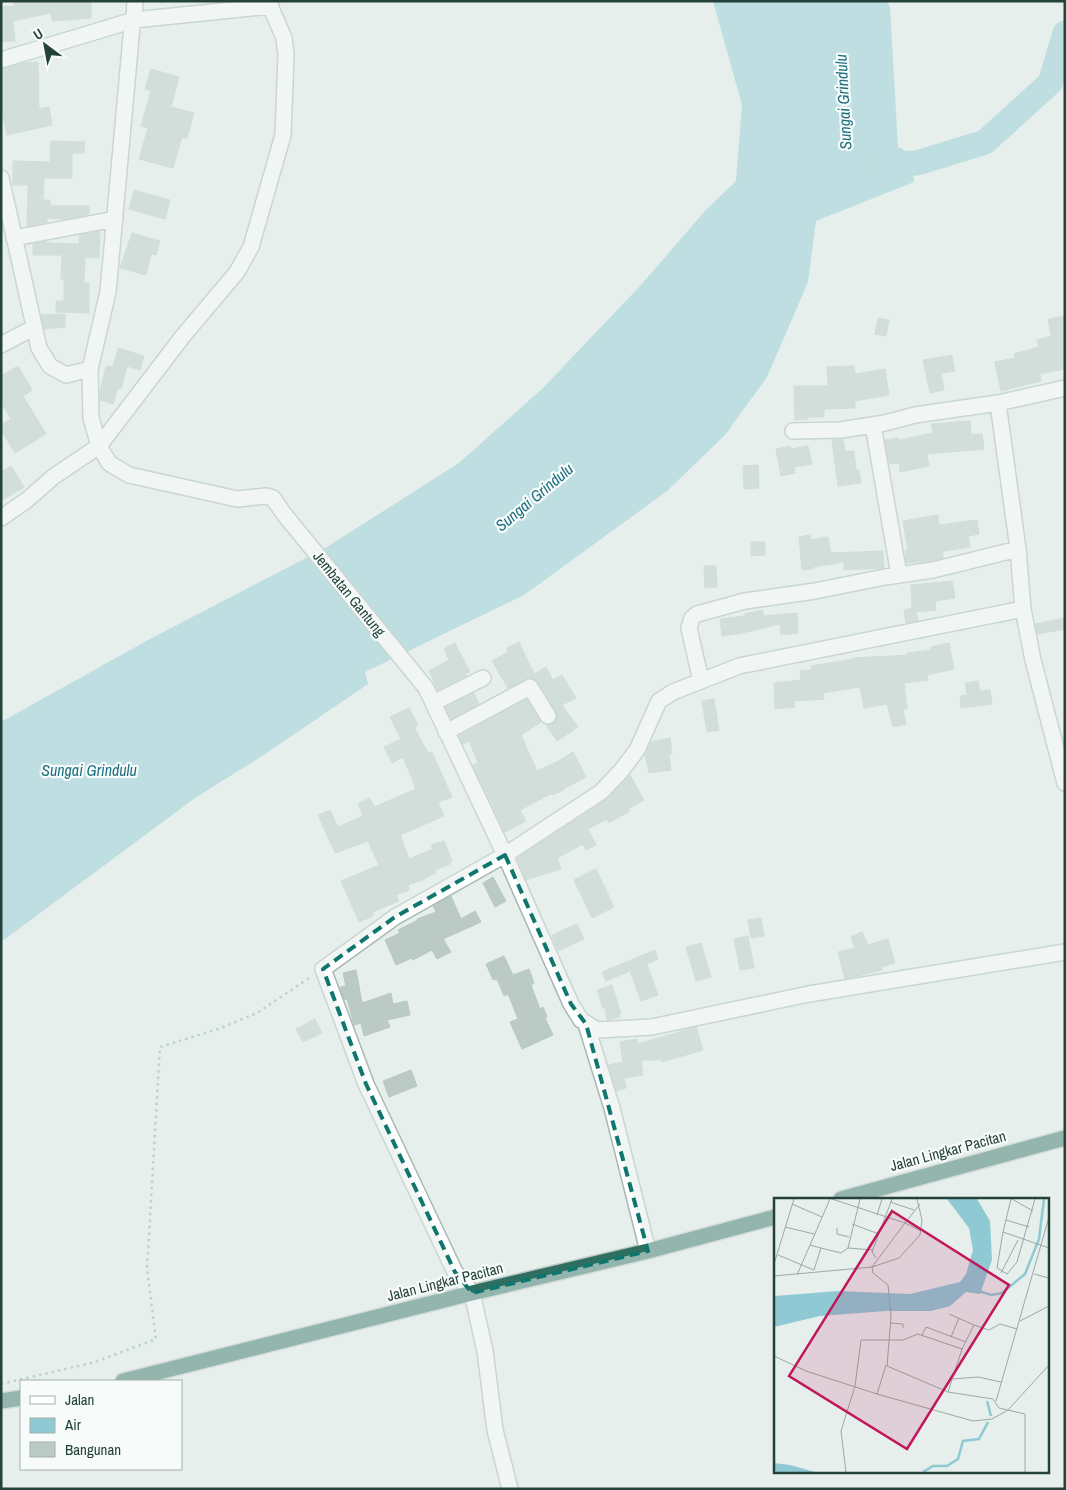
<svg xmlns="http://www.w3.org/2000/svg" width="1066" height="1490" font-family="'Archivo Narrow',sans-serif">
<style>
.water{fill:#8ec9d4}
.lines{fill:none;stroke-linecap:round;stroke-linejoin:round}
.river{stroke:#8ec9d4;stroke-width:25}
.building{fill:#bbcac4;stroke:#b8c9c2}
.street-casing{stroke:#a8b8b2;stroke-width:18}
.secondary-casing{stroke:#a4bbb3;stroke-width:18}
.highway-casing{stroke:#c2cac8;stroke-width:18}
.path{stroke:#86b3a5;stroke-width:2.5;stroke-dasharray:2.5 4;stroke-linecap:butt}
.street{stroke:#fff;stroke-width:15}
.secondary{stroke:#fff;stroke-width:15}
.highway{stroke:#2f6f62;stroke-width:15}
.marked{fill:none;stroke:#0f766e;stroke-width:4;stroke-dasharray:10 6;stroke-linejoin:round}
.labels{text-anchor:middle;stroke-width:4.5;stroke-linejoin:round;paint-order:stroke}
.street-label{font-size:15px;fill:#24423a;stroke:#f7fbf9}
.water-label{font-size:16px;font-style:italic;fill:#1c6f80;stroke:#f7fbf9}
.inset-river{fill:none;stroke:#8ec9d4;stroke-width:2.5}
.inset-road{fill:none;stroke:#98aaa4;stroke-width:1}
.view{fill:#c2185b;fill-opacity:0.15;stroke:#c2185b;stroke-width:2.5}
.inset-edge{fill:none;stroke:#24423a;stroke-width:2.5}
</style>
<rect width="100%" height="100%" fill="#e6efeb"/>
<path class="water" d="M713 1H887L890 8 898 147 910 153 914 182 816 221 808 282 767 377 725 435 667 491 524 595 365 672 368 684 262 756 195 798 1 942V722L148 640 327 547 459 463 543 388 641 285 704 212 736 181 742 105Z"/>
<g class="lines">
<path class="river" d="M877 165 917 163 985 142 1050 83 1065 33"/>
</g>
<path class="building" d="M14 1H91V18L52 21 51 13 13 21 15 41 1 42V7L15 6Z
M38 62 39 109 49 107 52 125 7 135 1 107V69L24 63Z
M151 69 179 77 171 107 194 113 187 138 182 137 173 168 139 159 148 128 141 126 151 91 145 89Z
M51 141 85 142 84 153H72V178H44L43 200H50V206H89V214L66 219 47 218V222L27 226 28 185H13V161L50 162Z
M134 190 170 200 165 219 129 209Z
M100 231 99 258 85 257 84 283H89V313L56 312V301H64V279H61L62 255H33V244L46 241V243L79 244 80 235Z
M132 233 160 241 156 255 151 254 146 275 120 268Z
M65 314V327L44 329 41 315Z
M1065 316V369L1040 374 1041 381 1001 391 995 362 1015 358 1014 354 1039 347 1037 340 1051 336 1048 319Z
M878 318 889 320 886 336 875 334Z
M118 348 144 356 140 370 127 366 121 389 118 388 113 404 100 400V392L106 366 113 367Z
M952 355 955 371 941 373 944 390 930 393 923 360Z
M18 366 32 390 23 396 46 434 15 453 1 430V425L11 419 1 402V376Z
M854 366 855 374 885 369 889 395 855 401V408L824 409V417H808V419L795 420 794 386H828L827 367Z
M970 421 971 435 982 434 984 449 927 454 929 466 909 470 900 472 899 463 889 464 885 440 898 438 899 440 933 433 931 424Z
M843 439 845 452 854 451 856 470H859L861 483 838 486 832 440Z
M790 446 791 449 808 446 812 464 794 467 795 473 781 476 776 449Z
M758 465 759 488 744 489 743 466Z
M11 466 24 487 1 501V472Z
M938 515 939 525 977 520 979 534 968 536 970 547 943 551V558L931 561 906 563 905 551H908L903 521Z
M810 535V540L828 537 831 553 883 551 884 568 844 570V562L813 567V569L802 570 799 537Z
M751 542H765V555L751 556Z
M704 566H716L717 587 705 588Z
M952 581 955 598 935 601 936 610 916 612 918 621 906 623 904 610 912 608 911 585Z
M762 610 764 616 797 613 798 633 781 635 780 624 742 633 722 636 720 619 745 616V614Z
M1065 618V629L1038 634 1035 624Z
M519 642 534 674 546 667 553 680 562 675 576 698 562 705 578 727 557 741 546 725 552 724 556 721 557 716 556 712 538 682 530 678 508 688 492 661 508 652 507 648Z
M455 643 470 672 465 674 466 676 438 690 429 671 449 660 444 649Z
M949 643 954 669 927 675 928 680 904 683 907 709 903 710 906 724 893 727 887 704 864 708 860 687 823 693 824 699 794 701 795 707 775 709 774 683 801 680 800 671 812 670 811 666 854 659V658L908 655 907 653 932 650 931 647Z
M978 681 980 691 990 690 992 704 961 708 960 696 967 695 965 683Z
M474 693 479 704 451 719 445 707Z
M527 699 541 722 521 735 537 771 561 760V759L573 752 586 777 563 789 564 790 552 795 551 794 520 810 526 821 505 832 473 765 478 763 469 741 463 744 459 736Z
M714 699 719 730 707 732 702 701Z
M409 708 418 725 414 727 428 753 432 752 452 797 438 802 444 816 400 835 409 859 433 849 431 845 444 841 452 861 449 863 450 864 435 870 436 873 424 878 425 879 408 885 409 890 396 895 399 901 372 912 373 916 359 922 341 881 379 865 368 841 335 853 318 815 330 810 338 827 363 816 358 804 370 798 374 807 416 789 403 757 392 763 384 747 401 739 390 717Z
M670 738 672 754H669L671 770 649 773 645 754 651 742Z
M630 775 644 800 628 809 630 811 609 823 607 819 588 829 596 845 586 850 583 844 557 858 561 869 526 880 517 858 606 800Z
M596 869 614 907 592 918 574 880Z
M493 877 506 901 495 907 483 883Z
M451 896 461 919 475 911 481 922 443 939 451 952 437 959 432 950 413 960 412 958 396 965 385 940 400 933 398 930 418 920 417 919 436 912 433 906Z
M761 918 764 936 751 938 748 920Z
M577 924 584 939 558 951 552 935Z
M862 932 868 945 888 939 895 963 881 967 882 970 845 979 838 952 855 948 851 937Z
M748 936 754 968 740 970 734 939Z
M701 943 711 977 696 981 686 947Z
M655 950 658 959 647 964 658 995 641 1001 630 971 606 981 602 972Z
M504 956 513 975 529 969 534 983 531 985 540 1009 543 1007 547 1017 545 1018 553 1035 522 1049 510 1022 518 1019 508 994 504 996 497 979 493 980 486 964Z
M356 970 362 1003 391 993 393 1004 407 1001 410 1015 387 1020 390 1027 364 1036 361 1023 354 1025 347 999 344 1000 340 987 346 986 343 973Z
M612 985 621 1014H619L620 1017 607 1020 605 1007 603 1008 597 990Z
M315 1019 322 1033 303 1042 296 1029Z
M696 1027 703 1050 662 1062V1060H641L643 1075 624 1078 626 1088 616 1091 608 1065 623 1062 620 1042 637 1039 638 1044Z
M411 1070 417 1086 389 1097 383 1081Z"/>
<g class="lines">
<defs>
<path id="street" d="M135 1 134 20 271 6
M132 26 108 292 90 369 91 418 99 446 109 463 129 475 237 499 266 496 273 498 284 514 426 688 505 855 571 1004 581 1020 597 1030 652 1027 809 994 1065 952
M1 178 39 348 50 366 66 375 90 369
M14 238 115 219
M1 345 33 328
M873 425 899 575
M793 431 841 430 885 423 915 415 998 403
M1 518 27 500 53 477 99 446 183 336 237 272 251 247 283 135 286 55 284 38 268 1
M1023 609 1033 660 1065 783
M701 681 689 628 692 618 697 614 745 601 815 591 885 577 933 570 1018 549
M433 703 483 678
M446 732 530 687 548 716
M586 1024 612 1108 648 1251
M510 1489 495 1430 485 1351 472 1293 455 1272 366 1084 323 969 395 917 505 855 601 792 621 771 637 750 659 701 673 692 739 666 1023 609 1018 549 998 403 1065 388"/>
<path id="secondary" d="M1 60 134 20 132 26"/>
<path id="highway" d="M841 1199 1065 1138
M123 1381 472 1293 648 1251 775 1217
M1 1401 21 1398"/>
</defs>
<use href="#street" class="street-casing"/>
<use href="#secondary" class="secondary-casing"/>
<use href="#highway" class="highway-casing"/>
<path class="path" d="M1 1384 95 1362 156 1339 147 1269 160 1047 218 1029 257 1013 312 976"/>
<use href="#street" class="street"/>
<use href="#secondary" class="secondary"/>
<use href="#highway" class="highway"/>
</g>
<path d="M0 0H1066V1490H0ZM505 855 571 1004 586 1024 648 1251 472 1293 455 1272 366 1084 323 969 395 917Z" fill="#e6efeb" fill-opacity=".55" fill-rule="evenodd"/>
<path class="marked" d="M505 855 571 1004 586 1024 648 1251 472 1293 455 1272 366 1084 323 969 395 917Z"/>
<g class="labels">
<g class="street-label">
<text transform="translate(349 594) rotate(51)" y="5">Jembatan Gantung</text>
<text transform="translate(948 1151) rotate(-15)" y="5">Jalan Lingkar Pacitan</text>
<text transform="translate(445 1282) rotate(-14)" y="5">Jalan Lingkar Pacitan</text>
</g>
<g class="water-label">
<text transform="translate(843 102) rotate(-93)" y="6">Sungai Grindulu</text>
<text transform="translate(534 497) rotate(-40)" y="6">Sungai Grindulu</text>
<text x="89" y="776">Sungai Grindulu</text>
</g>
</g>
<g transform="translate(774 1198)">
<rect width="275" height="275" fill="#e6efeb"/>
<path d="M173 1H203L216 23 218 62 206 96 192 94 176 108 157 113H112L46 118 0 129V98L65 93 136 96 186 84 192 76 199 52 195 30ZM0 265 16 267 41 274H0Z" fill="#8ec9d4"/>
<path class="inset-river" d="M205 93 217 97 228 95 251 76 265 41 270 1M213 203 217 218M149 274 159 268H173L184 261 189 243 205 241 214 224"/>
<path class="inset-road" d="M58 1 131 25 98 69 99 75 114 87 117 119 113 168 174 194 219 201 225 210 251 216V274M86 1 74 50 99 52M237 1 229 34 275 50M238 1 259 13M116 4 140 12M18 6 48 19M146 6 131 25 147 33M103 17 108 1M232 22 255 29M78 26 105 36M11 29 40 36M63 30V36L75 39M229 34 223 70 233 76 243 64 261 1M47 50 67 55 74 50M4 57 40 72 47 50 36 47M102 60 98 54 118 1M0 66 20 1M227 75 244 42M260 76 275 80M23 77 56 1M0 78 98 69 125 60 146 37 148 22 143 1M175 116 200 127M246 123 275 108M117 125 129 126V130M148 137 152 129 192 144M177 139 185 120M0 158 32 173 103 196 199 223 218 221 234 212 275 167M179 181 204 179 227 184M174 194 188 151M103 196 112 167M222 203 275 19M72 274 67 233 81 188 87 142H129L144 136 188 151 200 127 215 132 226 126 243 131"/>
<path class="view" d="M118 13 235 87 133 251 15 178Z"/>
<rect width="275" height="275" class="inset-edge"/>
</g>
<rect width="1066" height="1490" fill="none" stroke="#24423a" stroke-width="5"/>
<rect x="20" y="1380" width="162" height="90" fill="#f7fbf9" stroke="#a3b1ad"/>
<rect x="30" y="1396" width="25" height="8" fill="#ffffff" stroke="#a3b1ad"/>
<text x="65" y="1405" font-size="15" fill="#24423a">Jalan</text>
<rect x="30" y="1418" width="25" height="15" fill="#8ec9d4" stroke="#a3b1ad"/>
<text x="65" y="1430" font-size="15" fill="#24423a">Air</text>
<rect x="30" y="1442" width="25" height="15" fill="#bbcac4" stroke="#a3b1ad"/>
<text x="65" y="1455" font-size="15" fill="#24423a">Bangunan</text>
<g transform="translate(45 45) rotate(328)" stroke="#f7fbf9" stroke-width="4" paint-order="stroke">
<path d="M0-4L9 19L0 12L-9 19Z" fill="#24423a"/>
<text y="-8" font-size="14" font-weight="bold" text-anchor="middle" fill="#24423a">U</text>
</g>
</svg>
